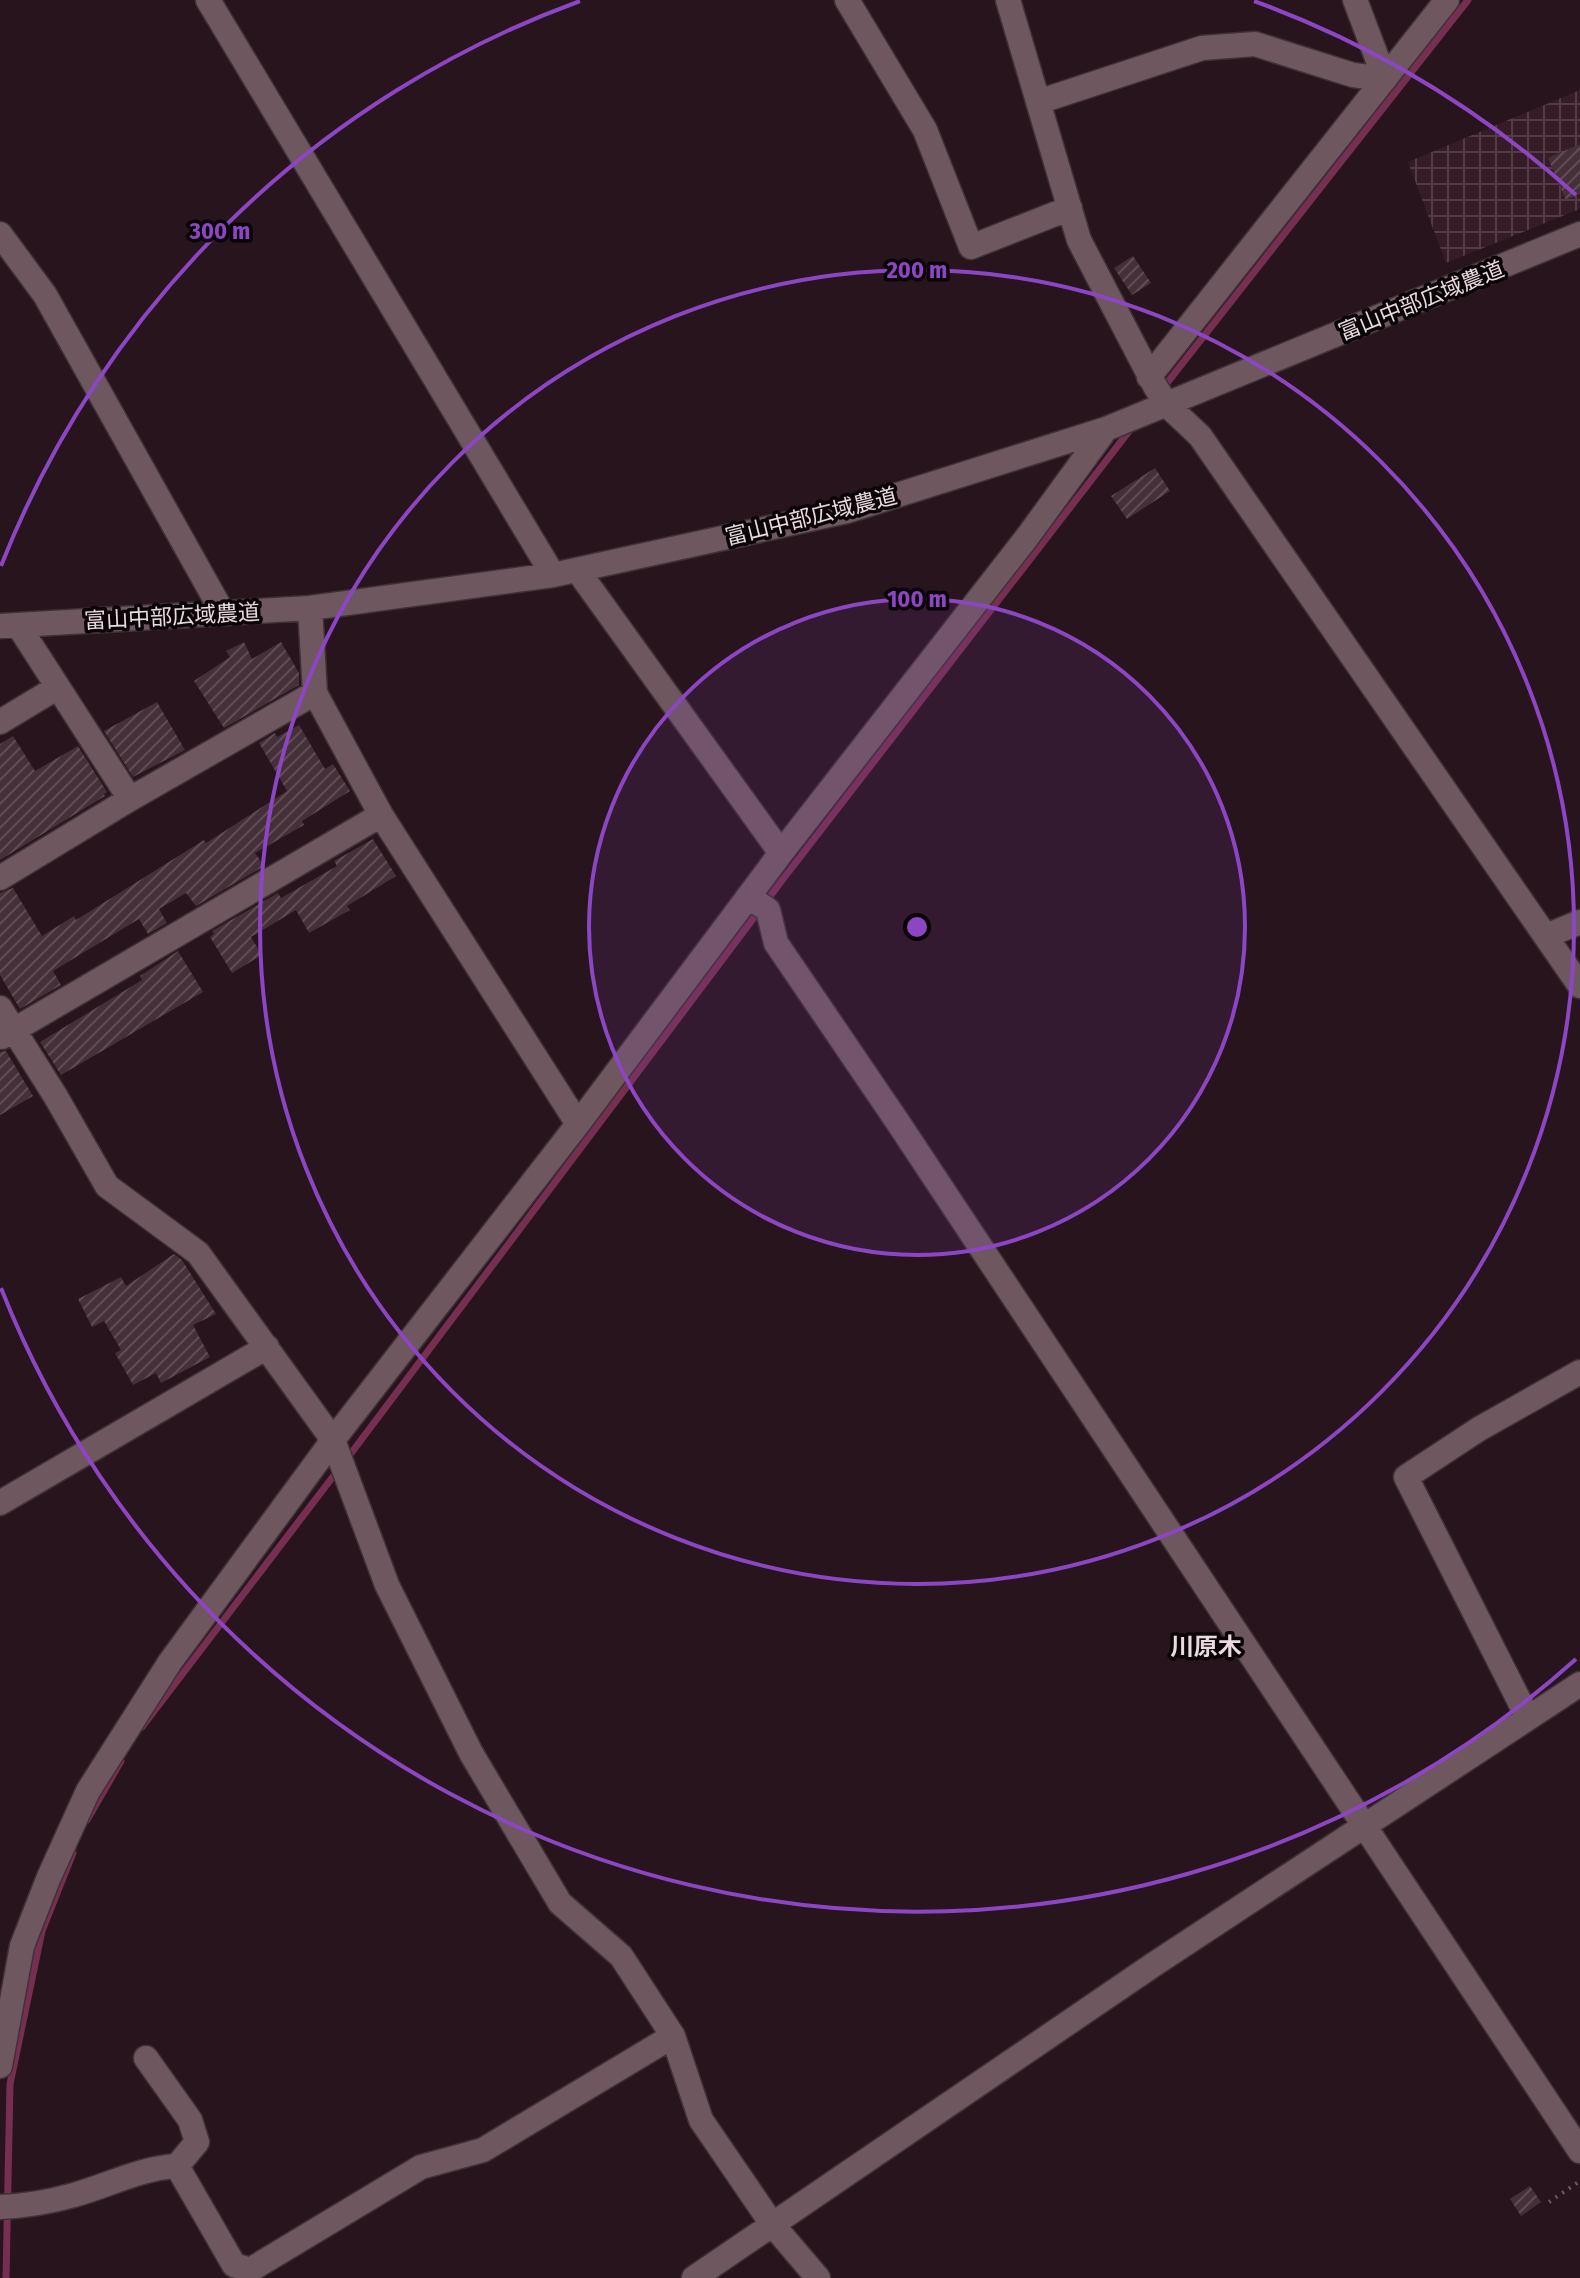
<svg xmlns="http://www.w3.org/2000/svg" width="1580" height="2278" font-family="'Fira Sans Condensed','Noto Sans JP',sans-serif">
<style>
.industrial{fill:url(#industrial-grid)}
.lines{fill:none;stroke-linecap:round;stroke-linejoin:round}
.stream{stroke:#772f51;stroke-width:7}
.building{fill:url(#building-hatch)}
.minor-casing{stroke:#3f3237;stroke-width:27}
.path{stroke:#6b5960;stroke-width:4;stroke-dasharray:2 6;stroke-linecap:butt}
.minor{stroke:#6f5760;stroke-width:24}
.ring{fill:none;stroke:#8c46c4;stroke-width:4}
.labels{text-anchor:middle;stroke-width:7;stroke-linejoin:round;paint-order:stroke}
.street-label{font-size:22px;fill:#e9dadf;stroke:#0a0406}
.neighbourhood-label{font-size:24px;font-weight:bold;fill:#e9dadf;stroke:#0a0406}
.centre{fill:#8c46c4;stroke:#0a0406;stroke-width:4}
.ring-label{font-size:24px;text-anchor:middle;font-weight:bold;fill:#8c46c4;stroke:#0a0406;stroke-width:7;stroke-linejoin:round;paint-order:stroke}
</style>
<defs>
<pattern id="industrial-grid" width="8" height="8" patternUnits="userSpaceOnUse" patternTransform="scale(2)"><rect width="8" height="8" fill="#361c27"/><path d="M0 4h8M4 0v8" fill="none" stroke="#533c46"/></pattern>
<pattern id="building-hatch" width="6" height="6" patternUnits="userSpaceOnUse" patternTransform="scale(2)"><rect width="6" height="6" fill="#452f38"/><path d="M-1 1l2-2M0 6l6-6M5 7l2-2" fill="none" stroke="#604d54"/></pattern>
</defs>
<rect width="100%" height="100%" fill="#27141c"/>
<path class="industrial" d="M1580 90V209L1446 263 1408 162Z"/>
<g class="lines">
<path class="stream" d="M1163 388 1468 0
M346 1460 780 883 1133 426
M142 1727 338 1470
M87 1820 121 1761
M6 2278 10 2084 42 1931 73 1853"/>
</g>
<path class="building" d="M1580 144V194L1566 200 1548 158Z
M1133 256 1151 283 1132 295 1114 268Z
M1155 468 1170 491 1127 519 1111 496Z
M244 642 252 659 281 642 299 673V685L224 728 194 681 230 657 226 651Z
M157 702 185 750 133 777 104 731Z
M299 725 325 769 333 764 350 791 302 821 304 825 255 853 264 866 196 906 186 893 159 909 167 923 148 934 139 919 53 971 61 985 20 1009 0 975V893L13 888 42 936 74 916 76 920 204 840 206 843 287 791 259 743 275 733 277 737Z
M13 736 35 771 78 746 107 792 104 794 105 796 0 860V744Z
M373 839 396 876 347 906 350 910 309 933 296 910 251 937 262 955 232 973 210 937 214 934 212 931 278 893 281 898 337 866 334 861Z
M178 951 203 992 61 1075 40 1042 142 980 140 976Z
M6 1051 33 1096 0 1115V1052Z
M174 1254 182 1260 216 1314 193 1325 210 1357 161 1383 156 1373 133 1385 115 1353 121 1350 104 1321 92 1327 78 1299 121 1277 126 1286Z
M1530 2186 1541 2202 1521 2216 1510 2199Z"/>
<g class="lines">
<defs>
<path id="minor" d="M208 0 553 575
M847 0 925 130 971 247 1070 208
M1008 0 1079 240 1155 386 1167 405 1200 436 1580 986
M1038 102 1202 48 1255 44 1353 75 1385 79 1355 0
M0 234 45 295 223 613
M1149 377 1447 0
M578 571 781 853
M18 625 130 799
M0 626 310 608 553 575 847 511 1106 429 1580 234
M0 722 58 687
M381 815 578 1124
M0 878 130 799 315 693 310 608
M749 897 768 910 776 943 897 1121 1580 2151
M1546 936 1580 922
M0 1008 56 1097 107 1186 198 1253 333 1440 387 1585 471 1753 560 1903 621 1956 673 2036 701 2120 772 2224 818 2278
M2 1037 381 815 315 693
M0 1503 267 1347
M1528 1718 1406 1477 1479 1429 1580 1372
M146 2058 190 2120 197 2142 177 2166
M0 2066 22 1946 49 1877 88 1791 170 1662 333 1440 578 1124 781 853 1028 536 1106 429
M0 2207C26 2206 49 2202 74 2195 109 2185 141 2168 177 2166L234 2265 250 2270 421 2167 483 2150 673 2036
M694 2278 1153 1965 1580 1684"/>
</defs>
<use href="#minor" class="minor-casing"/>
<path class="path" d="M1549 2202 1580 2181"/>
<use href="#minor" class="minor"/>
</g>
<circle cx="917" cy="927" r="328" fill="#8c46c4" fill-opacity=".12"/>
<g class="ring">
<circle cx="917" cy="927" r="328"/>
<circle cx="917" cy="927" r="657"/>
<path d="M1576 1659A985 985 0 0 1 1 1288M1 566A985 985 0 0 1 580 1M1254 1A985 985 0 0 1 1576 195"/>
</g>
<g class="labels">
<g class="street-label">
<text transform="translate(1421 300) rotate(-22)" y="8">富山中部広域農道</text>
<text transform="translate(811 516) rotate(-14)" y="8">富山中部広域農道</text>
<text transform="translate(172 616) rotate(-3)" y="8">富山中部広域農道</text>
</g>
<g class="neighbourhood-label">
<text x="1206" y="1655">川原木</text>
</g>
</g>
<circle cx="917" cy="927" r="12" class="centre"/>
<g class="ring-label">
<text x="220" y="239">300 m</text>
<text x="917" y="278">200 m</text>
<text x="917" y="607">100 m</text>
</g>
</svg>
